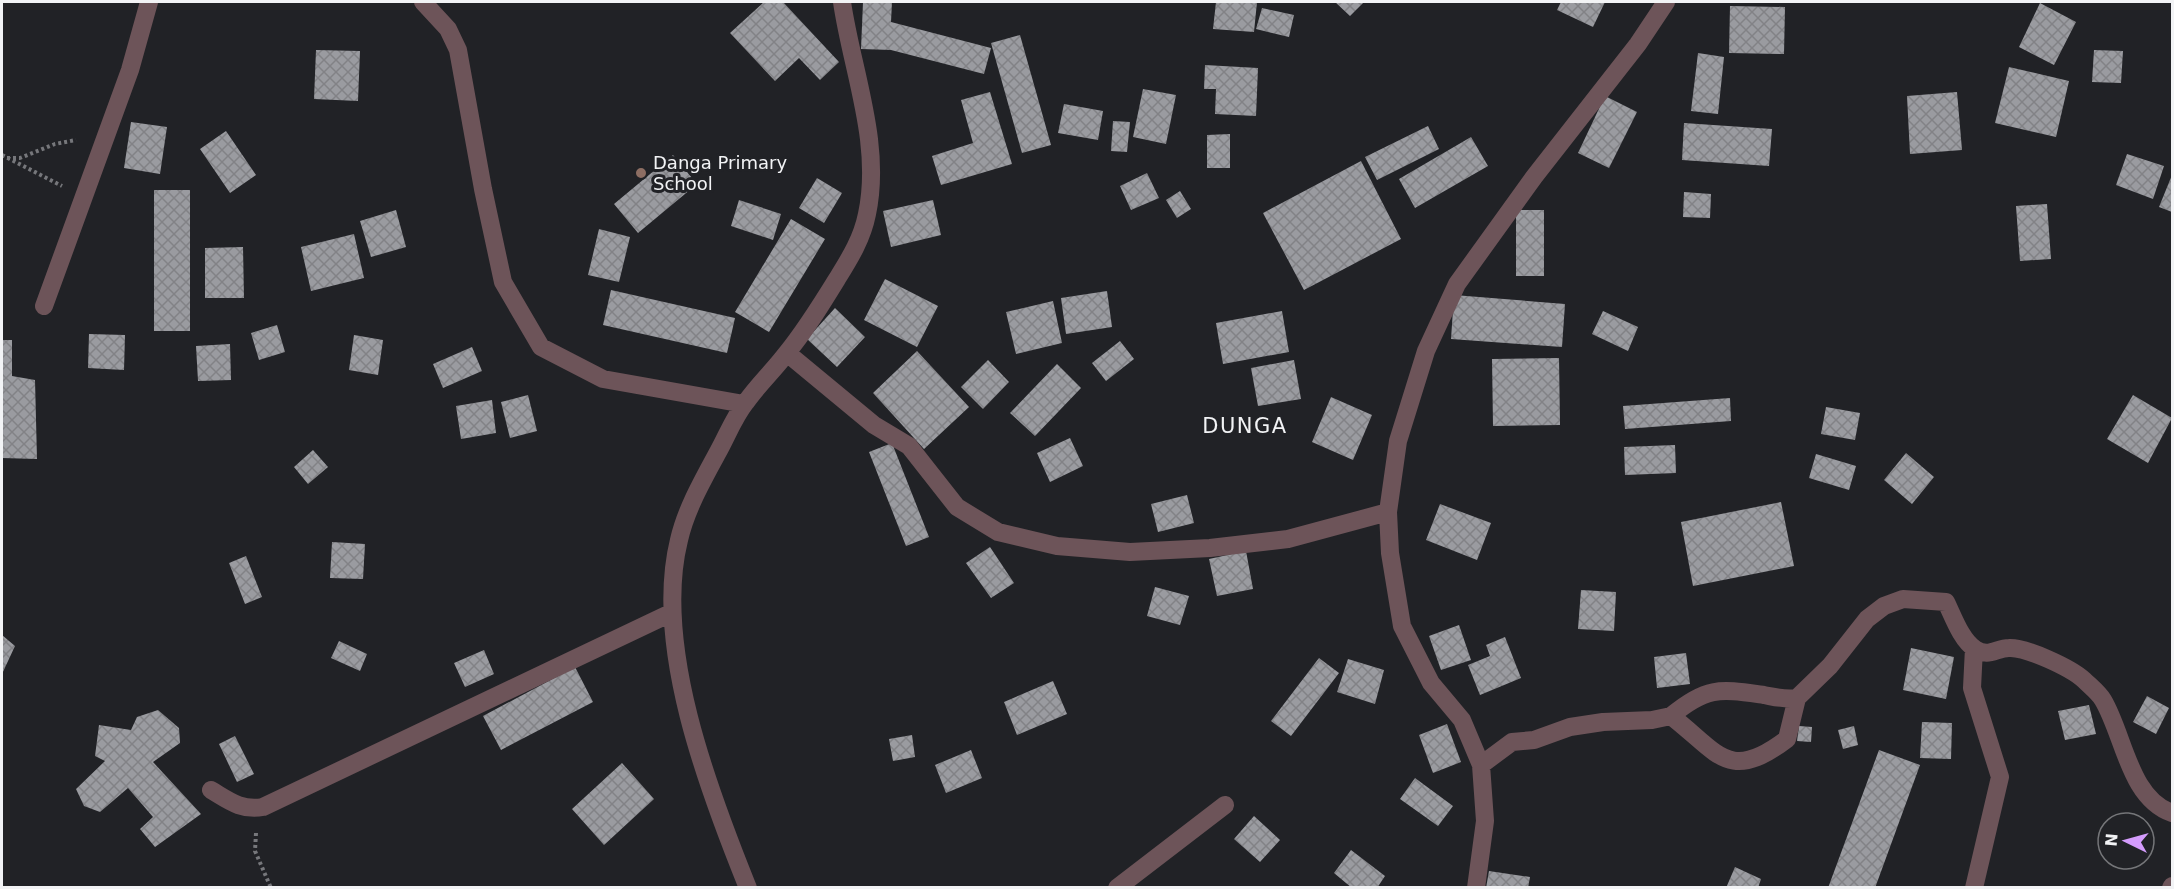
<svg xmlns="http://www.w3.org/2000/svg" width="2174" height="889" font-family="'DejaVu Sans',sans-serif">
<style>
.building{fill:url(#building-cross-hatch)}
.lines{fill:none;stroke-linecap:round;stroke-linejoin:round}
.path{stroke:#76777b;stroke-width:4;stroke-dasharray:3 3;stroke-linecap:butt}
.street{stroke:#6d5459;stroke-width:18}
.education-dot{fill:#8d6e63;stroke:#212226;stroke-width:2}
.labels{text-anchor:middle;stroke-width:6;stroke-linejoin:round;paint-order:stroke}
.poi-label{font-size:18px;fill:#f2f3f5;stroke:#212226;text-anchor:start}
.quarter-label{font-size:21px;letter-spacing:1.5px;fill:#f2f3f5;stroke:#212226}
</style>
<defs>
<pattern id="building-cross-hatch" width="8" height="8" patternUnits="userSpaceOnUse" patternTransform="scale(1.5)"><rect width="8" height="8" fill="#9a9ba0"/><path d="M0 0l8 8M0 8l8-8" fill="none" stroke="#828286"/></pattern>
</defs>
<rect width="100%" height="100%" fill="#212226"/>
<path class="building" d="M764 2H783L839 62 820 80 799 58 775 81 730 33Z
M863 2H892L891 22 991 48 984 74 891 50 861 49Z
M1216 2H1257L1254 32 1213 29Z
M1335 2H1364L1350 16Z
M1561 2H1605L1593 27 1557 10Z
M2040 3 2076 22 2054 65 2019 47Z
M1730 6 1785 7 1784 54 1729 53Z
M1262 8 1294 15 1289 37 1256 29Z
M1020 35 1051 145 1022 153 991 43Z
M316 50 360 51 358 101 314 99Z
M2094 50 2123 51 2121 83 2092 82Z
M1698 53 1724 57 1718 114 1691 111Z
M1205 65 1258 68 1256 116 1215 114 1216 89H1204Z
M2009 67 2069 81 2056 137 1995 123Z
M1143 89 1176 95 1166 144 1133 137Z
M990 92 1012 164 941 185 932 156 973 143 961 100Z
M1957 92 1962 150 1910 154 1907 96Z
M1605 96 1637 112 1609 168 1578 153Z
M1064 104 1103 111 1098 140 1058 133Z
M1113 121 1130 122 1127 152 1111 151Z
M131 122 167 127 160 174 124 168Z
M1684 123 1772 129 1769 166 1682 160Z
M1428 126 1439 149 1377 180 1365 157Z
M226 131 256 175 230 193 200 149Z
M1230 134V168H1207V135Z
M1471 137 1488 166 1415 208 1399 179Z
M2127 154 2164 166 2153 199 2116 185Z
M673 155 697 184 638 233 614 204Z
M1361 161 1401 239 1304 290 1263 213Z
M1147 173 1159 198 1131 210 1120 186Z
M2172 175V212L2159 207Z
M817 178 842 193 824 223 799 208Z
M154 190H190V331H154Z
M1180 191 1191 209 1177 218 1166 200Z
M1684 192 1711 194 1710 218 1683 217Z
M739 200 781 214 773 240 731 226Z
M933 200 941 235 891 247 883 211Z
M2047 204 2051 259 2020 261 2016 206Z
M396 210 406 247 371 257 360 221Z
M1516 210H1544V276H1516Z
M791 219 825 239 769 332 735 312Z
M599 229 630 237 619 282 588 275Z
M354 234 364 278 311 291 301 247Z
M243 247 244 298H205V248Z
M885 279 938 306 917 347 864 320Z
M611 290 735 318 727 353 603 325Z
M1107 291 1112 327 1066 334 1061 298Z
M1454 295 1565 304 1562 347 1451 339Z
M1053 301 1062 343 1016 354 1006 312Z
M835 308 865 337 837 367 807 339Z
M1282 311 1289 352 1223 364 1216 323Z
M1603 311 1638 327 1628 351 1592 334Z
M277 325 285 352 259 360 251 333Z
M89 334 125 335 124 370 88 368Z
M354 335 383 340 378 375 349 370Z
M2 340H12V376L35 380 37 459 2 458Z
M1120 341 1134 359 1106 381 1092 363Z
M230 344 231 380 198 381 196 346Z
M472 347 482 371 443 388 433 364Z
M917 351 969 407 924 449 873 393Z
M1559 358 1560 425 1493 426 1492 359Z
M988 360 1009 382 983 409 961 387Z
M1294 360 1301 399 1258 406 1251 368Z
M1057 364 1081 388 1035 436 1010 413Z
M528 395 537 431 510 438 501 402Z
M2133 395 2172 418 2148 463 2107 439Z
M1331 397 1372 415 1353 460 1312 442Z
M1730 398 1731 421 1625 429 1623 406Z
M492 400 496 433 461 439 456 406Z
M1826 407 1860 413 1855 440 1821 434Z
M1070 438 1083 466 1050 482 1037 453Z
M892 443 929 537 906 546 869 452Z
M1675 445 1676 473 1625 475 1624 447Z
M313 450 328 467 308 484 294 467Z
M1906 453 1934 477 1912 504 1884 480Z
M1816 454 1856 466 1849 490 1809 478Z
M1187 495 1194 523 1158 532 1151 504Z
M1781 502 1794 566 1693 586 1681 522Z
M1440 504 1491 523 1477 560 1426 540Z
M332 542 365 544 363 579 330 578Z
M990 547 1014 583 991 598 966 563Z
M1246 551 1253 589 1217 596 1209 559Z
M246 556 262 597 245 604 229 563Z
M1155 587 1189 596 1180 625 1147 616Z
M1581 590 1616 592 1614 631 1578 629Z
M1459 625 1471 660 1441 670 1429 636Z
M2 635 15 646 2 674Z
M1505 637 1521 678 1480 695 1468 665 1490 656 1486 645Z
M339 641 367 654 360 671 331 658Z
M1911 648 1954 657 1946 699 1903 690Z
M484 650 494 674 465 687 454 663Z
M1686 653 1690 684 1657 688 1654 657Z
M1319 658 1339 673 1291 736 1271 721Z
M1348 659 1384 670 1375 704 1337 692Z
M575 667 593 702 501 750 483 716Z
M1053 681 1067 714 1017 735 1004 702Z
M2147 696 2169 708 2156 734 2133 722Z
M2089 705 2096 734 2065 740 2058 711Z
M158 710 179 728 180 743 153 762 201 814 155 847 140 829 153 817 128 788 100 812 84 806 76 789 105 761 95 756 99 725 131 730 137 717Z
M1922 722 1952 723 1951 759 1920 758Z
M1447 724 1461 762 1433 773 1419 735Z
M1799 726 1812 727 1811 742 1797 741Z
M1854 726 1858 745 1843 749 1838 730Z
M912 735 915 757 893 761 889 739Z
M235 736 254 774 237 782 219 744Z
M971 750 982 778 946 793 935 765Z
M1879 750 1920 765 1875 888H1828Z
M622 763 654 799 604 845 572 809Z
M1415 778 1453 806 1438 826 1400 799Z
M1254 816 1280 840 1260 862 1234 839Z
M1351 850 1385 876 1377 888H1352L1334 873Z
M1735 867 1761 879 1758 888H1726Z
M1489 871 1530 877 1528 888H1486Z"/>
<g class="lines">
<path class="path" d="M2 155 62 186
M7 158H20L55 144 76 140
M256 833 255 851 271 888"/>
<path class="street" d="M423 2 448 29 458 50 483 189 503 282 541 347 603 379 744 404
M44 306 130 70 149 2
M787 353 874 425 909 446 957 507 998 532 1057 546 1130 552 1210 548 1288 539 1388 512
M1671 716C1707 686 1720 689 1764 695 1775 697 1786 700 1797 698
M1481 765 1512 742 1534 740 1570 727 1603 722 1652 720 1671 716C1718 752 1728 784 1787 739L1797 698 1830 666 1867 619 1884 606 1903 599 1946 602C1953 616 1961 640 1975 649 1989 658 1996 648 2009 648 2026 647 2071 668 2084 680 2090 686 2099 693 2103 700 2124 735 2129 798 2172 813
M211 790C228 800 241 811 263 807L671 613
M748 888C708 789 653 645 679 540 686 509 703 480 718 452 727 436 734 417 746 402 758 385 773 371 786 354 805 331 821 305 837 279 850 258 862 239 867 214 882 143 852 71 842 2
M1117 888 1225 805
M1476 888 1485 821 1481 765 1462 720 1431 683 1402 626 1390 553 1388 512 1398 441 1426 351 1457 284 1534 177 1638 44 1666 2
M1974 888 2000 777 1972 688 1974 648
M2171 888 2172 886"/>
</g>
<circle class="education-dot" cx="641" cy="173" r="6"/>
<g class="labels">
<g class="poi-label">
<text x="653" y="169">Danga Primary<tspan x="653" dy="21">School</tspan></text>
</g>
<g class="quarter-label">
<text x="1245" y="433">DUNGA</text>
</g>
</g>
<rect width="2174" height="889" fill="none" stroke="#f2f3f5" stroke-width="6"/>
<g transform="translate(2126 841) rotate(275)"><circle r="28" fill="#212226" stroke="#757679" stroke-width="1.5"/>
<path d="M0-4.5L10 22L0 15L-10 22Z" fill="#d49cfc"/>
<text y="-9" font-size="16" font-weight="bold" text-anchor="middle" fill="#f2f3f5">N</text>
</g>
</svg>
